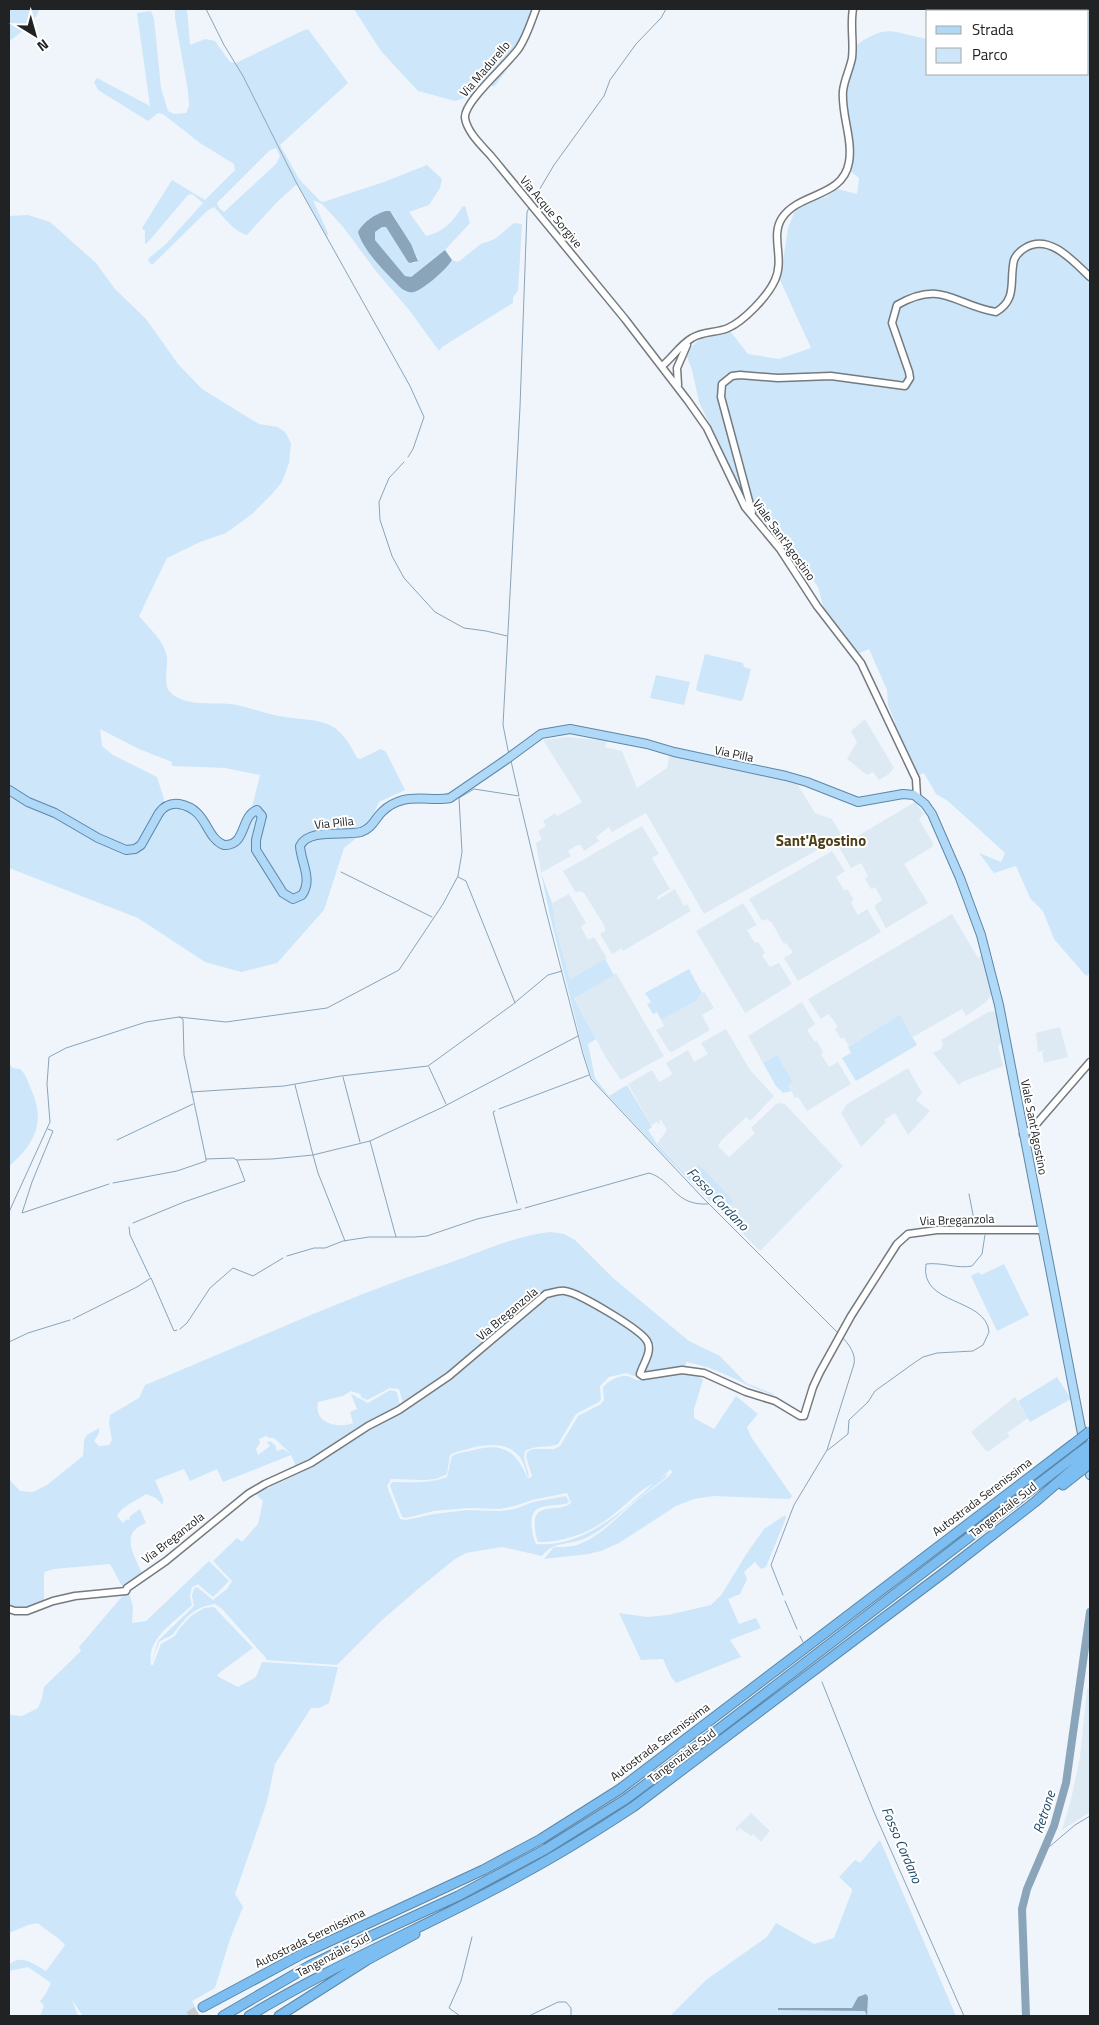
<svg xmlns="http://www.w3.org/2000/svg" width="1099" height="2025" font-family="'Titillium Web',sans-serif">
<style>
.built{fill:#ddeaf4}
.green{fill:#cde6fa;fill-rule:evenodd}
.water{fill:#8aa4ba}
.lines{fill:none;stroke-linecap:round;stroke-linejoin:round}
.stream{stroke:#8aa4ba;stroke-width:1}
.river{stroke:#8aa4ba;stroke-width:8}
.highway-tunnel{stroke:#c6cbd0;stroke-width:9;stroke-dasharray:9 4.5;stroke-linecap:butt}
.minor-casing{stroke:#747a7e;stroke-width:9}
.major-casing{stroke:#5c87a9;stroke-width:10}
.highway-casing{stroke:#5c87a9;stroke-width:11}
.minor{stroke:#fff;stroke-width:6}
.major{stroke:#b0d8f7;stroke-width:8}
.highway{stroke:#7cbef1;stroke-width:9}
.highway-bridge-casing{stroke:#5c87a9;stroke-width:11;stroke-linecap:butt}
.highway-bridge{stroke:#7cbef1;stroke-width:9}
.labels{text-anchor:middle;stroke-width:4;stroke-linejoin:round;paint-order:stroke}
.street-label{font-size:12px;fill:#202224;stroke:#fff}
.water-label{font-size:14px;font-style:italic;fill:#1d4969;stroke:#fff}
.quarter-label{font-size:15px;font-weight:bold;fill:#4e3e17;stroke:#fff}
</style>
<rect width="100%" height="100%" fill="#eff5fb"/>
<path class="built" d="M865 719 894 768 889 774 879 780 873 772 867 775 847 759 857 742 851 731Z
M568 737 607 741 605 747 622 751 637 788 667 768 669 756 796 782 815 813 832 819 842 836 704 914 646 813 612 832 609 827 596 837 599 841 584 851 581 845H577L568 851 571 856 541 873 536 843 542 839 538 831 546 826 543 821 555 813 557 816 582 802 543 740Z
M915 802 924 814 919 819 933 843 932 847 904 864 928 903 886 928 874 906 882 900 875 887 871 889 865 879 868 876 861 863 851 868 839 847Z
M642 826 659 854 652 858 670 889 657 897V900L675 889 684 906 687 904 691 911 623 951 622 948 612 954 600 934 605 931 604 925 584 893 579 891 576 893 563 871Z
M832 851 845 871 836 877 844 890 847 889 854 900 851 902 855 910 858 915 867 909 881 932 798 981 784 958 793 952 786 943 784 944 772 923 767 919 762 921 749 899Z
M569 894 586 923 581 927 588 940 594 937 607 958 570 979 556 930 552 903Z
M743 903 757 925 747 930 755 943 758 942 761 946 765 953 762 955 770 967 779 963 792 984 745 1013 696 931Z
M952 914 978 958 982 955 991 992V996L986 1002 966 1016 962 1009 913 1037 900 1016 849 1046 844 1038 841 1039 835 1029 838 1027 832 1018 828 1014 821 1019 808 999Z
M616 973 664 1056 621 1080 606 1058 574 997Z
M704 991 714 1008 702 1015 710 1030 672 1052 669 1051 656 1030 664 1026 661 1020 696 1001Z
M802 1002 815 1024 807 1030 815 1042 817 1041 823 1052 821 1054 829 1067 838 1062 851 1084 807 1111 798 1097 795 1098 788 1085 793 1082 777 1055 763 1063 748 1036Z
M994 1011 997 1014 1003 1042 998 1046 1003 1066 962 1082 959 1085 933 1053 941 1049 943 1044 941 1040 988 1012Z
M1060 1027 1068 1057 1044 1063 1042 1052 1046 1050 1038 1052 1036 1033Z
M726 1029 750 1070 774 1096 750 1121 746 1117 722 1140 718 1146 729 1157 755 1133 751 1128 776 1104 781 1103 785 1104 843 1166 760 1251 722 1213 734 1201 699 1164 688 1175 657 1144 667 1130 661 1120 659 1121 660 1124H659L657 1122 651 1125 628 1084 652 1070 659 1082 670 1076 672 1074 666 1063 688 1050 694 1062 708 1054 701 1043Z
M908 1068 922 1093 916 1100 930 1111 908 1135 895 1113 884 1120 886 1122 861 1147 841 1113 847 1104Z
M1015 1397 1028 1418 1007 1433 1010 1436 989 1451H986L971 1432Z
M1087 1689H1090V1812L1062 1830 1071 1800 1080 1757Z
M751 1813 770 1831 761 1842 753 1834 751 1836 740 1828 737 1831 735 1829Z"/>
<path class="green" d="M9 9H40C34 23 21 33 9 41Z
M175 9H187L190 45 205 39 215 41 230 62 236 63 302 31 308 29 348 83 280 145 299 179 320 201 323 202 384 182 427 165 442 179 440 188 429 205 409 212 426 236C443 232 453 222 462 207L465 206 470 223 445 250 409 278 405 276 375 240V232L382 227H386L408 262 415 263 418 258 393 214C377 219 363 219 359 236L367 249 402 289 405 291 418 289 437 276 452 260 458 262 481 244 495 239 514 223 522 224 518 291 513 297V303L442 347 439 351 410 311 375 270 344 228 322 204 313 200 328 233 327 238 297 184 276 203 247 235C234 232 223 216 214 207L207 211 152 265 148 261 149 258 165 245 203 203 192 194 188 195 148 242 145 244V231L142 228 172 180 205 200 235 170 234 164 200 143 163 114 158 113 148 121 98 90 94 82 97 78 150 106 137 13 151 11 154 19 161 88 168 111 174 114 186 113 189 106 188 91 175 18ZM276 148 280 156 276 164 224 212 219 208 217 203 270 150Z
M354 9H535L527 25 518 55 494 87 488 83 479 93 455 101 418 91 381 51Z
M944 9H1090V974L1086 976 1054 939 1043 911 1030 898 1016 866 994 873 979 853 1001 862 1005 853 948 801 936 794 924 773 916 776 890 725 895 722 888 705 887 690 869 649 855 655 825 613 818 587 764 515 758 519 748 505 699 402 692 370 687 357C695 336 709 334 730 331L748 354 779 359 811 348 780 280 788 228 795 211 806 202 826 197 837 189 857 194 859 178 850 171 851 163 844 90 855 46C889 22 892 33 928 39V74H1088V11H944Z
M28 215 50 222 96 263 115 289 146 319 178 364 202 389 259 424 278 427 285 432 291 443 289 463 282 482 272 494 252 514 226 533 200 542 167 558 139 616C148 627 162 639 166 653 170 665 161 684 171 693 186 707 212 702 230 704 247 706 262 713 279 716 319 723 336 714 357 758L360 759 381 749 386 752 405 790 379 802 371 819 360 835 344 848 324 910 277 963 241 972 205 962 138 918 9 868V216ZM100 729 139 749 172 762V766L225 768 260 775 251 811 233 842 221 843 188 805 160 808 164 799 157 777 113 755 102 746Z
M705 654 743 663 744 667 751 669 743 699 741 701 697 691 696 689Z
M656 675 690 682 684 705 650 698Z
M541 873 552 903 556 930 570 979 605 959 614 975 574 998 596 1039 588 1044 595 1078 609 1096 627 1085 652 1127 648 1130 657 1144 687 1175 699 1164 734 1201 722 1213 660 1151 592 1079 584 1054 550 916Z
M689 969 702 993 696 1001 661 1020 657 1012 653 1014 647 1004 651 1002 645 993Z
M900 1015 917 1045 856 1081 842 1058 851 1053 848 1047Z
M777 1055 793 1082 788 1085 791 1091 783 1093 776 1086 763 1063Z
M9 1064 13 1068 20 1069C26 1074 28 1082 31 1089 46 1122 35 1144 9 1166Z
M551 1232 564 1234 575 1240 613 1278 689 1341 720 1356 746 1383 774 1394 773 1395C742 1385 718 1367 686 1362L685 1370 637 1377 626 1373 609 1377 600 1386 601 1399 599 1402 576 1414 558 1444C547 1449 537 1444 525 1451L524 1457 529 1476H527C522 1443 495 1441 468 1449 461 1451 456 1451 450 1455L447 1474 436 1479 424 1480 391 1479 387 1486 400 1519 406 1520 434 1514 468 1510 500 1511 515 1509 533 1502 566 1496 569 1502 566 1504C558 1505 546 1505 539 1508 527 1513 532 1535 536 1544 582 1548 622 1512 654 1483 639 1490 627 1504 614 1514 594 1531 564 1543 538 1542 536 1537 535 1532 535 1527 532 1500 558 1514 571 1503L567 1493 532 1500 514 1506 500 1509 468 1508 434 1511 406 1518 402 1517 390 1486 392 1482C411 1482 429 1484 447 1477L452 1456C457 1453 464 1452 470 1451 500 1442 515 1448 527 1477L530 1478 532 1476 526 1457 527 1452 533 1449H554L560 1446 578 1416 601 1404 604 1400 603 1387C609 1381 614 1378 623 1376 630 1375 633 1380 638 1380 658 1380 686 1363 703 1380L694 1409V1418L714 1429 736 1396 758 1414 747 1427 751 1437 792 1496 790 1499 714 1496 694 1499 676 1506 619 1543 601 1551 588 1554 544 1559 554 1547C561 1547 568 1547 574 1546 598 1539 616 1518 635 1502 647 1492 661 1484 672 1473L671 1469 658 1480 668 1473 665 1478C654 1487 642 1495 631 1504 617 1516 604 1529 588 1537 571 1546 554 1540 542 1556L502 1547 466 1553 455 1559 418 1589 381 1621 337 1665 266 1660V1658L222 1609 215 1604C193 1607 186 1618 173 1634 169 1638 163 1638 159 1642L152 1663 158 1641 194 1606 192 1596 194 1589 197 1587 213 1600 227 1589 232 1581 213 1561 237 1538 242 1542 258 1524 263 1501 256 1494 313 1467 338 1448 405 1411 399 1389 390 1388 367 1400 362 1398 360 1394 351 1391 343 1396 318 1402C313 1423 338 1429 353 1423L350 1412 357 1409 351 1394 368 1403 390 1390 397 1392 400 1405 365 1423 307 1461 296 1466 291 1455 223 1482 217 1469 190 1481 184 1469 155 1480 163 1499V1505L156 1498 146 1494C136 1501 122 1506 117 1516L123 1523 127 1519 128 1520 130 1519 129 1517 140 1509 146 1523C119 1533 134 1555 142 1573L123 1588 110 1564 54 1569 44 1572V1601L20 1610 9 1607V1479L20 1491 33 1492 47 1485 83 1456 84 1440 87 1435 99 1428V1433L94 1441 99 1446 109 1445 112 1440 109 1424 110 1415 139 1398 145 1385C246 1344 345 1297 449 1263 482 1252 516 1235 551 1232ZM266 1436 269 1438H274L291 1454 283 1449 277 1451 275 1445 270 1441 267 1442 270 1446 258 1455 256 1449 260 1443 259 1439Z
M1004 1264 1029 1315 997 1331 971 1276 979 1272 981 1275Z
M1057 1377 1071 1399 1030 1422 1018 1401Z
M785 1515 786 1518 766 1567 761 1569 755 1562 744 1572 747 1579 740 1594 728 1599 739 1624 756 1618 761 1628 730 1640 741 1657 676 1683 671 1677 663 1659 641 1660 619 1613 647 1617 668 1615 711 1605 722 1594 747 1553 764 1529Z
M209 1561 229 1581 213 1597 198 1584 192 1587 190 1596 192 1605C175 1622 146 1638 151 1665H153L161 1644 175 1636 179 1629 191 1616 204 1608 214 1607 253 1648 219 1673 217 1676 238 1687 256 1677 262 1662 338 1667 329 1703 319 1708H311L275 1764 267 1802 235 1894 243 1907 230 1939 215 1988 192 2001 200 2016H83L72 2000 78 2016H40L44 2006 40 2001 45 1995 51 1983 28 1967 9 1971V1965C20 1953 34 1964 46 1971L65 1945C58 1936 46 1931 38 1923L28 1925 9 1933V1715L22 1716 38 1708 42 1698 44 1687 81 1651 79 1647 125 1593 130 1596 133 1607 132 1623 146 1621Z
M880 1840 956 2016H670L706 1980 767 1937 776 1923 814 1944 834 1938 852 1891V1889L839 1877 855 1860 860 1863Z"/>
<path class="water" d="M386 211H390L411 244 418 261 410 263 408 262 386 227H382L375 232V240L405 276 411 277 445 250 452 260C447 269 424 289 414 292 409 293 406 291 402 289 388 275 363 251 358 232 363 222 375 214 386 211Z
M866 1994 868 1997 867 2016 865 2011 778 2010V2008H852L858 1997Z"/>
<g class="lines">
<path class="stream" d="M206 9 224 45 243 76 297 184 410 386 424 417 413 449 408 457
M532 202 554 165 604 96 610 80 636 44 661 18 666 9
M404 462 389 478 379 502 380 520 392 556 404 578 435 612 464 628 486 631 507 636
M509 755 503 725 520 407 527 212 529 208
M519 798 546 911 583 1054 591 1079 704 1199 839 1334
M341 872 432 917
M458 877 466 881 515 1003
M429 1067 446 1104
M343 1077 360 1142
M191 1092 284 1086 341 1076 428 1066 512 1005 548 975 562 971
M499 1109 589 1075
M495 1111 493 1112 517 1203
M48 1129 53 1131 32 1182 22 1213 109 1184
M117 1140 193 1104
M370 1141 441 1108 578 1036
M206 1159 234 1158 236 1160 272 1159 313 1155 295 1085
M113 1183 177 1171 206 1161V1159L184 1055 183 1019 179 1017
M969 1194 975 1225
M525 1208 649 1173C673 1180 674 1206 708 1204
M9 1212 50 1122 47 1084 49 1057 66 1048 146 1022 179 1017 226 1022 327 1008 399 970 443 904 458 876 462 852 459 798 474 789 519 796 511 761
M133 1223 184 1202 245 1181 237 1160
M129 1227 130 1235 150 1277
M345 1241 318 1173 313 1155 370 1141 396 1237
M287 1256 314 1248H325L343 1241 369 1237H414L427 1236 477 1219 521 1209
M73 1319 137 1287 151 1278 174 1331 177 1330
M180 1329 187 1323 210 1288 233 1268 253 1276 283 1258
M9 1342 28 1333 70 1320
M9 1369V1386
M828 1450 848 1434 849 1420 868 1402 875 1391 914 1363 923 1357 937 1353 973 1351 983 1345 989 1332C986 1297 919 1306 926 1264 942 1262 957 1269 972 1266L982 1254 985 1235
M783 1595 771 1565 794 1505 827 1450 854 1364C856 1354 849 1344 842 1337
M785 1601 797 1629
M800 1636 803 1642
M822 1682 874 1812 964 2016
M1042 1853 1075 1825 1090 1816
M460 2016 449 2008 461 1981 472 1937
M529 2016 558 2002H566L571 2008V2016"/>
<path class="river" d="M1026 2016 1022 1909 1027 1889 1054 1826 1066 1783 1090 1612"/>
<path class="highway-tunnel" d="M189 2016 203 2007"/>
<defs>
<path id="minor" d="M536 9C531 22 527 36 519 48 509 63 463 102 465 118 467 132 482 146 491 156L625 319 688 401 707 428 745 507 780 549 817 606 861 663 916 779 917 797
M662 366C672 358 680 345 692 338 703 331 717 333 728 328 744 321 768 296 775 280 785 258 770 236 782 218 799 192 843 198 849 162 853 139 841 114 843 91 844 80 850 69 852 58 854 42 850 25 853 9
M678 385 677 368 687 345
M752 512 721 397 722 384 732 376 740 375 778 378 831 376 905 386 910 378 909 372 892 323 897 305C942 279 954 305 996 312 1018 299 1009 281 1014 260 1016 255 1020 251 1025 248 1049 233 1073 261 1090 277
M1023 1134 1032 1129 1090 1062
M9 1609 15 1611H27L53 1601 75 1596 126 1591 127 1588 166 1561 248 1494 265 1484 311 1463 368 1426 399 1410 449 1376 546 1294C552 1293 559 1290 565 1291 579 1293 640 1329 647 1341 653 1351 643 1364 640 1374L643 1376 682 1370 704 1373 746 1392 775 1401 800 1416H804L813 1387 820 1372 851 1316 897 1244 908 1234 937 1230H1042"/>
<path id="major" d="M9 790 28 802 55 813 98 838 126 850 135 849 141 845 159 813C164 806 170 803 179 804 208 809 205 838 224 845 247 846 240 816 257 810L262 816 256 840V850L283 893 293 899 302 895C313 879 301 863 300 846 308 828 345 836 361 832 373 828 375 818 383 811 389 805 396 802 403 800 418 796 435 801 450 798L507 759 541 734 570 729 647 744 674 752 786 776 807 782 858 802 903 794 914 795 925 804 932 814 960 878 981 935 999 1005 1090 1475"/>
<path id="highway" d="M1063 1485 1082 1470
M203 2007 302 1954 483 1870 541 1839 620 1789 1072 1445
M223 2016 309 1966 358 1942 458 1896 546 1849 626 1799 677 1761 1075 1456
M249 2016C338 1962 435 1923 526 1872 563 1852 598 1830 633 1807L946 1571 1035 1502 1079 1464
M279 2016 367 1960 415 1934"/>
</defs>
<use href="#minor" class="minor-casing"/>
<use href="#major" class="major-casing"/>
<use href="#highway" class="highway-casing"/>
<use href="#minor" class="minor"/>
<use href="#major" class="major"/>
<use href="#highway" class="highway"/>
<defs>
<path id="highway-bridge" d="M1072 1445 1090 1431
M1075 1456 1090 1445
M1079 1464 1090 1455
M1082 1470 1090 1463"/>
</defs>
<use href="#highway-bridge" class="highway-bridge-casing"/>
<use href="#highway-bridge" class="highway-bridge"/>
</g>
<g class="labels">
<g class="street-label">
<text transform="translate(485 69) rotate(-49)" y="4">Via Madurello</text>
<text transform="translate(551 212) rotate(50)" y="4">Via Acque Sorgive</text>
<text transform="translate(784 540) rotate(54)" y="4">Viale Sant'Agostino</text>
<text transform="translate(734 754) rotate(12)" y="4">Via Pilla</text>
<text transform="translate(334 823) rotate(-6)" y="4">Via Pilla</text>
<text transform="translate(1034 1127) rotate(79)" y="4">Viale Sant'Agostino</text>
<text transform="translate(957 1220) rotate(-2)" y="4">Via Breganzola</text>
<text transform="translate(507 1314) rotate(-40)" y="4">Via Breganzola</text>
<text transform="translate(982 1497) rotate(-37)" y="4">Autostrada Serenissima</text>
<text transform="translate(1003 1510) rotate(-38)" y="4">Tangenziale Sud</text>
<text transform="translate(173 1538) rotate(-38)" y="4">Via Breganzola</text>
<text transform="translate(660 1742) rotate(-37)" y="4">Autostrada Serenissima</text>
<text transform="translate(682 1756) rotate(-37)" y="4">Tangenziale Sud</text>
<text transform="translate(310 1938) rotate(-26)" y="4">Autostrada Serenissima</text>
<text transform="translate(333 1955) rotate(-28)" y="4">Tangenziale Sud</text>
</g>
<g class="water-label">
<text transform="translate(718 1199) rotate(46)" y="5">Fosso Cordano</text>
<text transform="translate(1044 1812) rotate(-72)" y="5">Retrone</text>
<text transform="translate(902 1845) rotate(67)" y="5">Fosso Cordano</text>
</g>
<g class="quarter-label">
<text x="821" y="846">Sant'Agostino</text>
</g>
</g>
<rect width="1099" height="2025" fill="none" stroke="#202224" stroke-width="20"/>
<rect x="926" y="10" width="162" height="65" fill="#ffffff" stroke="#a6a7a7"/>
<rect x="936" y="26" width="25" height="8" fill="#b0d8f7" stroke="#a6a7a7"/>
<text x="972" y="35" font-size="15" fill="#202224">Strada</text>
<rect x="936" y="48" width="25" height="15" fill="#cde6fa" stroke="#a6a7a7"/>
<text x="972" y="60" font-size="15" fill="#202224">Parco</text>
<g transform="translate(35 35) rotate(143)" stroke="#ffffff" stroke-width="4" paint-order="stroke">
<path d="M0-4L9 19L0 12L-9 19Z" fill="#202224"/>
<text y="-8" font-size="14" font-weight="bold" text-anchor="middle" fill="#202224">N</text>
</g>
</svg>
